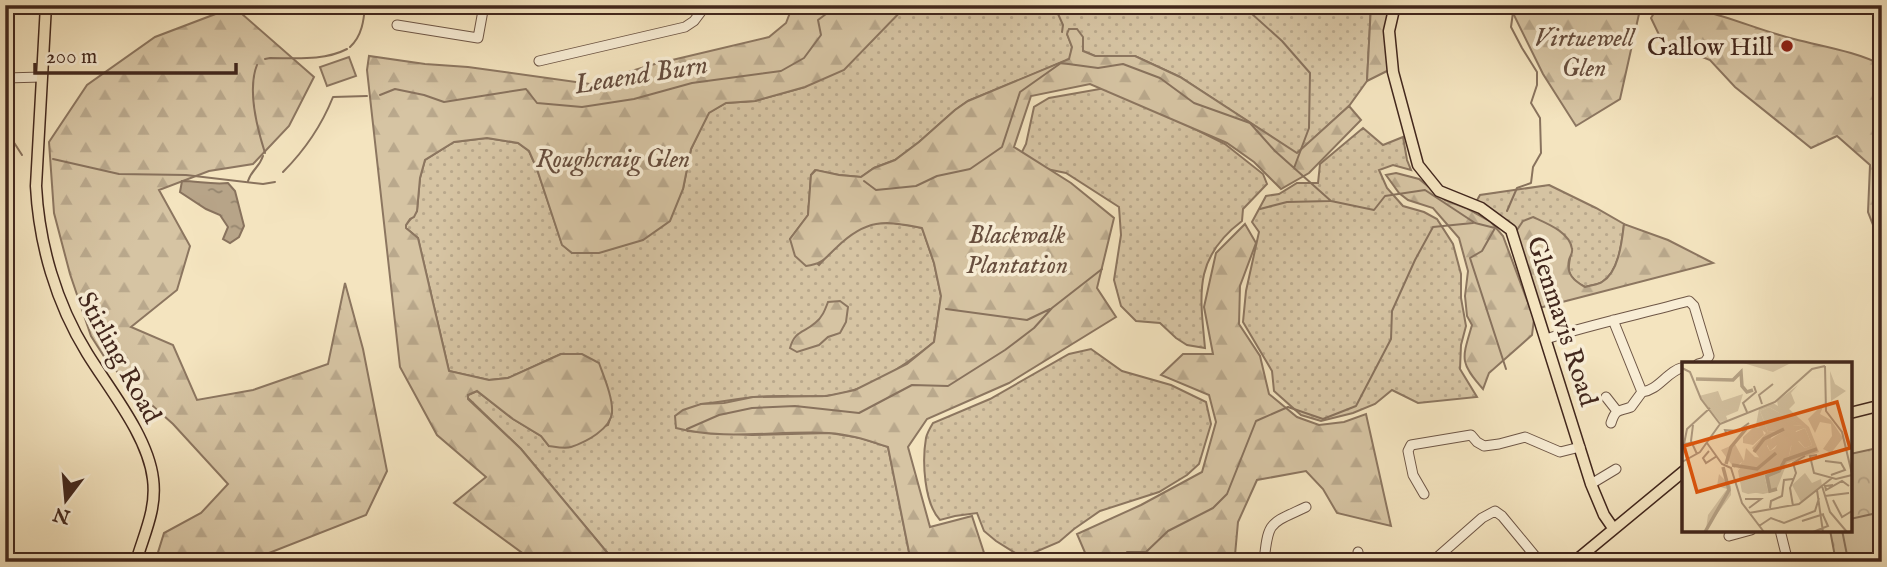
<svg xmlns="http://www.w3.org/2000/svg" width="1887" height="567" font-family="'IM FELL English',serif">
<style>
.grass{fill:url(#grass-dots);stroke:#8c7660;stroke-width:2}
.forest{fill:url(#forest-firs);stroke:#8c7660;stroke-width:2}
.park{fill:url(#park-crowns);stroke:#8c7660;stroke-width:2}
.garden{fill:#d6c4a3;stroke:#8c7660;stroke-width:2}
.water{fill:url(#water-ripples);stroke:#88725d;stroke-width:2}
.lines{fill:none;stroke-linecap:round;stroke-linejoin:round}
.stream{stroke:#88725d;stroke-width:2}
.minor-casing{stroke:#6e5646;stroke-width:11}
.major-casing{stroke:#42271d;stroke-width:13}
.minor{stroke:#f8edd5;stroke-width:9}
.major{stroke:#f4e4bf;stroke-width:10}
.poi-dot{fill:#8f2418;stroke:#f8edd5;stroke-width:2.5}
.labels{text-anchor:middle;stroke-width:7;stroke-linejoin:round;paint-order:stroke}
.park-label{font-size:26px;font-style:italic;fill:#674e3e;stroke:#f8edd5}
.poi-label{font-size:26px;fill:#42271d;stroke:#f8edd5;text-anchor:end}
.street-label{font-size:26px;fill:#42271d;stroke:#f8edd5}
.water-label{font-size:28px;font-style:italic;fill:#654c3d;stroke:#f8edd5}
.inset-river{fill:none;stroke:#b7a488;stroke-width:3.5}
.inset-road{fill:none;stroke:#ad987e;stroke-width:2}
.view{fill:#e0560d;fill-opacity:0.15;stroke:#e0560d;stroke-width:3.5}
.inset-edge{fill:none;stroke:#42271d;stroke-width:3.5}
</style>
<defs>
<pattern id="grass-dots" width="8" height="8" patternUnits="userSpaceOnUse" patternTransform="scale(1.75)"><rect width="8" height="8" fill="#d6c4a3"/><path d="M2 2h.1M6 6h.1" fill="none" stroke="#b9a88c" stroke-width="1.8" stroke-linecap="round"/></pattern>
<pattern id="forest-firs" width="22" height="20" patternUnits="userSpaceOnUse" patternTransform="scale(1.75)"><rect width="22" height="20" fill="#d6c4a3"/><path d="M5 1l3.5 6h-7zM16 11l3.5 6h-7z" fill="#b9a88c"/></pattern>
<pattern id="park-crowns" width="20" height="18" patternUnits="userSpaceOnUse" patternTransform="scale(1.75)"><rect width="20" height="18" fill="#d6c4a3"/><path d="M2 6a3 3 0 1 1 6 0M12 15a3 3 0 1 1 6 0" fill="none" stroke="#b9a88c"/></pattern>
<pattern id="water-ripples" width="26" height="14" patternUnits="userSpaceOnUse" patternTransform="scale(1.75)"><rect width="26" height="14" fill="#b7a488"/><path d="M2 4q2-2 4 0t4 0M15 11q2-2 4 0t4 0" fill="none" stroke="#96866f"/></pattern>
</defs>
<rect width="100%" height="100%" fill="#f4e4bf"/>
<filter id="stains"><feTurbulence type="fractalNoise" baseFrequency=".00286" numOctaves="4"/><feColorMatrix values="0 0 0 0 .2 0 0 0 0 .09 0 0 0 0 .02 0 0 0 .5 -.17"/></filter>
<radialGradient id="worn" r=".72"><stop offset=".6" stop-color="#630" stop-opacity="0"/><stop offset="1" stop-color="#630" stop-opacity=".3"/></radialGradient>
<path class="grass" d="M907 5H1371L1367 81 1349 106 1297 154 1180 77 1135 56H1095L1083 51 1067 34 1072 47 1070 59 968 101 955 110 919 142 895 160 874 168 861 177 839 175 815 170 811 175 808 215 790 239 819 265C829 254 852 229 866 225 884 220 904 224 922 228L934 263 941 296 934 342C903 367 866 393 825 396 801 397 778 395 755 397 737 398 719 403 701 404L688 431 752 435 830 433 861 438 888 447 911 562H615L521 449 468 398V395L477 391 513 419 541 436 549 446 608 425 612 413 606 383 561 354 508 378 489 380 449 371 418 238 406 228V225L417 211 420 178 425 160 454 142 487 138 518 143 529 151 537 169 562 244 572 253 683 189 691 149 708 113 726 103 755 101 805 87 893 19Z
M1111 87 1225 144 1263 174 1267 184 1243 209 1242 221C1193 258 1200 294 1205 348L1187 345 1176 338 1160 323 1136 321 1121 306 1114 280 1121 235 1119 207 1066 173 1032 166 1014 168 1026 144 1034 107 1049 98Z
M1363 128 1383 145 1403 137 1407 160 1411 170 1393 165 1379 170 1387 188 1403 206 1424 212 1437 219 1453 244 1461 274V298L1466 326 1461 345 1460 369 1477 397 1418 403 1392 390 1375 404 1353 413 1321 421 1301 415 1274 391 1272 371 1243 322 1246 291 1259 232 1252 222 1266 196 1279 194 1297 183H1318L1320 164Z
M1549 185 1596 208 1624 224C1622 241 1619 272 1602 282 1598 285 1590 285 1585 287 1565 276 1567 270 1572 249L1515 233 1476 202 1480 195Z
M1091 349 1122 371 1171 385 1206 402 1211 424 1199 464 1187 475 1159 492 1100 511 1074 529 1059 542 1033 553 1020 556 996 541 984 531 977 513 955 516 940 520C924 503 922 461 926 438 927 433 930 428 933 423L990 399 1069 354Z"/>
<path class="forest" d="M793 5H907L844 70 805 87 755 101 726 103 709 113 691 149 683 189 670 221 643 240 599 253H572L562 245 537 169 529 151 518 143 487 138 454 142 425 160 420 178 417 211 414 217 410 219 406 225V228L418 238 449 371 489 380 508 378 561 354H582L599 363C604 377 613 398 612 412 611 429 586 442 571 447 565 449 556 447 549 446L541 436 513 419 477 391 468 395V399L521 449 615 562H531L529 558 454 503 486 477 437 435 400 367 367 70 369 56 425 64 468 67 590 84 651 65 769 37 786 23Z
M1371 5H1392L1389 70 1367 81Z
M1509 5H1641L1620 99 1576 126 1543 74Z
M1659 5C1706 5 1749 28 1794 39 1824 47 1854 51 1882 65V248L1868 212 1870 165 1837 136 1811 148 1735 87 1710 60 1662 41 1651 18Z
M234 7 314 77 289 126 253 164 209 171 159 190 190 246 177 290 131 327 173 345 197 400 253 390 328 364 345 283 363 349 387 471 366 515 246 562H155L164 533 201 513 228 484 173 424 126 382 105 358 91 336 70 274 54 213 49 142 87 85 155 37Z
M1069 29H1077L1083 37V51L1095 56H1135L1180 77 1297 153 1349 106 1361 120 1309 173 1281 189 1254 162 1227 143 1090 84 1031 96 1014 147 1071 183 1114 218 1097 288 1116 317 1009 383 927 419 908 447 930 527 972 516 987 562H911L888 447C869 441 849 434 829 433 778 430 726 441 676 428L675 416 683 410 701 404 724 403 753 397 827 396 855 390 907 364 934 342 941 296 934 263 922 228C884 220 866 219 837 247 825 258 823 264 806 266L795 256 790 239 808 215 811 175 816 170 839 175 861 177 874 168 895 160 919 142 955 110 968 101 1069 59 1072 47 1067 34Z
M1396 173 1419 179 1445 200 1466 208 1491 222 1503 236 1534 319 1532 335 1489 373 1483 389C1459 362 1462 359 1472 325L1467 316 1465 296 1468 271 1459 238 1433 208 1408 200 1399 193 1386 175Z
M1533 217C1546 223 1570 232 1572 249 1573 253 1570 256 1569 260 1566 274 1574 281 1585 287 1590 285 1598 285 1602 282 1619 272 1622 241 1624 224L1668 240 1713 263 1539 308 1515 233 1523 221Z
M1245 224 1256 243 1240 286 1239 324 1260 356 1269 394 1297 417 1319 425 1344 422 1366 414 1391 526 1337 513 1323 489 1306 471 1257 480 1238 522 1235 555 1167 557 1157 562H1089L1077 534 1141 505 1202 472 1216 422 1209 395 1161 375 1183 354H1213L1204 307 1216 253Z
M840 301 848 307 846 322 840 333 828 337 819 345 797 352 790 348C795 330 804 333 815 323 822 318 825 310 828 302Z"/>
<path class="park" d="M1882 447V562H1836L1830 530H1850V454Z"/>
<path class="garden" d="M349 57 356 76 327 86 320 67Z
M1877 513 1882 535V553L1848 560 1842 530H1850V519Z"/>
<path class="water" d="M182 181C198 181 212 185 228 183L235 191 244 226 239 237 230 243 223 239 228 227 220 215 206 209 180 192Z"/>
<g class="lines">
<path class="stream" d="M1054 5 1063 25 1062 32
M1242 5 1282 41 1310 73 1309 128 1294 168
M350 47C362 36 364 20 365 5
M265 59 270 58C296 58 324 61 347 49
M6 61 14 10 13 5
M257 65C247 90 257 128 265 153
M8 84 13 141
M380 95 395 89 424 95 444 102 526 89 537 103 582 107 634 99 692 83 781 71 804 58 821 35 818 20 838 5
M5 140 13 141 22 155
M53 159 119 174 186 175 263 184 275 182
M283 172C305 150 321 127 333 97L367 96
M248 181C252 169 259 168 263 156
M864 181 876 190 916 186 937 176 970 169 1002 147 1020 92 1061 63 1098 68 1123 64 1160 78 1194 103 1250 123 1275 151 1331 201 1374 210 1385 196 1425 190 1475 223 1495 228 1482 251 1470 258 1506 369
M1260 209 1287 202 1330 201
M1507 211 1517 188 1531 183 1533 167 1541 153 1540 118 1531 103 1537 85V72L1522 48 1511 27 1514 5
M1881 267H1882
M946 309 1027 320 1050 309
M687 429 719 415 752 408 795 406 859 413 912 385 948 386 1005 350 1034 328 1052 308 1102 269
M1127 552H1146L1168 531 1213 508 1227 494 1256 421 1288 407 1323 419 1356 406 1391 339 1392 311 1415 260 1433 227 1473 223"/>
<defs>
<path id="minor" d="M731 5H737
M397 25 478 38 484 5
M539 61 685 27 694 21 706 5
M5 78 42 77
M1613 320 1642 392
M1546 339C1593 324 1641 314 1689 301L1694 306 1709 356 1705 362 1698 364
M1642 392C1659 390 1667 371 1684 367
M1606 397 1617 411
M1611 423C1616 408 1618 412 1631 407L1642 392
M1591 484 1616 469
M1424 494 1413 475 1408 451 1411 445 1471 435 1477 442 1484 446 1499 444 1525 437 1560 452 1580 447
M1780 530 1788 562
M1729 536 1751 530
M1358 552 1359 562
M1046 560 1048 562
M1264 562C1268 520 1270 524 1306 507
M1432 562 1482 518 1495 511 1502 516 1540 562"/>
<path id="major" d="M46 5 36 186C39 244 56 303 87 353 109 389 148 436 153 479 157 509 144 534 136 562
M1395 5 1389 31 1393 72 1418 165 1439 191 1481 208 1511 230 1591 484 1604 515 1613 528
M1850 413 1882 405
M1574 562 1684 471"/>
</defs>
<use href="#minor" class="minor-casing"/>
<use href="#major" class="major-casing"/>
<use href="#minor" class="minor"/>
<use href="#major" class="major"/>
</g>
<circle class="poi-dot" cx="1787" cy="46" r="7"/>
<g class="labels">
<g class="park-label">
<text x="1584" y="46">Virtuewell<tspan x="1584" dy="30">Glen</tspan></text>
<text x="613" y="167">Roughcraig Glen</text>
<text x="1017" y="243">Blackwalk<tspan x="1017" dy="30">Plantation</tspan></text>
</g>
<g class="poi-label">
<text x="1773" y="55">Gallow Hill</text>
</g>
<g class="street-label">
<text transform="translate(1563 321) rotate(72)" y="9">Glenmavis Road</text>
<text transform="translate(120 357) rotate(61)" y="9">Stirling Road</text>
</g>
<g class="water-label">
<text transform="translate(641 73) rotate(-9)" y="10">Leaend Burn</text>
</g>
</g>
<g transform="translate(1682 362)">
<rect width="170" height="170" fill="#f4e4bf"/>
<path d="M58 0H109V1L91 10ZM87 45 121 64 111 63 114 70 123 66 130 83 123 86 117 79 109 84 107 94 92 110 82 112 86 129 66 132 60 130 56 109 59 104 80 107 95 83 88 89 84 80 103 68 86 70 78 49ZM72 65 80 66 82 73 71 83 61 81V75ZM53 82 62 99 64 86 73 95 82 96V101L76 105 60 100 52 106 39 88Z" fill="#d6c4a3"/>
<path d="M148 9 153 22 164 29 149 39ZM116 23 109 31 113 41 107 47 127 65 137 90 105 101 94 129 81 132 69 130 86 129 82 112 91 110 107 94 110 81 116 79 123 86 130 83 123 66 111 70V63L120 64 87 45 78 49 86 70 104 68 90 74 85 84 88 89 98 84V91L81 108 59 104 55 108 60 100 82 102 70 86 84 71 74 63 77 47 91 41 96 44 95 39ZM143 40 138 52 149 58 161 76 149 91 141 87 150 74 149 62 138 60 133 71 126 57ZM37 112 49 124V133L24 167 26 153 45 127 35 124Z" fill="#d6c4a3"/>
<path d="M36 29 40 39 61 32 56 49 44 54 46 59 38 60 17 34ZM123 111 130 121 139 117 140 124 119 140 110 123Z" fill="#d6c4a3"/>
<path class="inset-river" d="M14 17 51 18 59 10 60 24 65 30 71 28M72 90 82 77 102 67M44 102 49 85 64 67M50 103 75 107 94 91M95 127 88 129 85 114 97 109 103 98 135 87M23 170 47 128 41 105"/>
<path class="inset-road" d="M143 4 144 49 160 70 170 112M0 6 8 10 19 37 38 62M80 42 77 33 91 22M65 50 61 41 74 30 72 24M38 62 93 40 130 7 143 4M11 63 9 79 15 92M45 73 43 68 56 69 67 61M10 81 2 82 5 67 28 46M25 81 40 102 49 106 60 141 82 170M27 89 21 96 24 101 35 94M135 93 128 94 132 111 154 117 170 113M143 99 159 101 163 108 149 113M0 100 18 90 38 62M151 123 143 124 144 128 160 119 167 124M140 124 148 150 165 170M135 128 141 170M143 134 167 131M63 137H79L67 146M151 138 160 155 170 149M111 144 108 126 114 111 111 101 123 94M88 146 89 139 100 134 102 118 111 117M67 151 117 142 150 116M120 159 142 152M77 164 89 156 102 161 133 149 137 136M131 170 146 164 141 153"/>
<path class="view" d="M155 40 168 86 15 130 2 84Z"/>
<rect width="170" height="170" class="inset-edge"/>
</g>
<rect width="1887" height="567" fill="none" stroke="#f4e4bf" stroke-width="28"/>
<rect x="7" y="7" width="1873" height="553" fill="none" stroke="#42271d" stroke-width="3.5"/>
<rect x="14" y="14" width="1859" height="539" fill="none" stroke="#42271d" stroke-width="2"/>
<g transform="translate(66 500) rotate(196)" stroke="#f8edd5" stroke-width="5" paint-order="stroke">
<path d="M0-5L12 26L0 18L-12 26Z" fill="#42271d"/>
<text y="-10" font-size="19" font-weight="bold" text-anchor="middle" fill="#42271d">N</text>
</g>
<path d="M35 63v10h201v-10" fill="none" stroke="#42271d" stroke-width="3.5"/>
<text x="46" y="63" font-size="21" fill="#42271d" stroke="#f8edd5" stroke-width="5" paint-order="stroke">200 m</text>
<rect width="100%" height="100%" filter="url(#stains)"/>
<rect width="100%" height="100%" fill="url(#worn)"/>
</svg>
